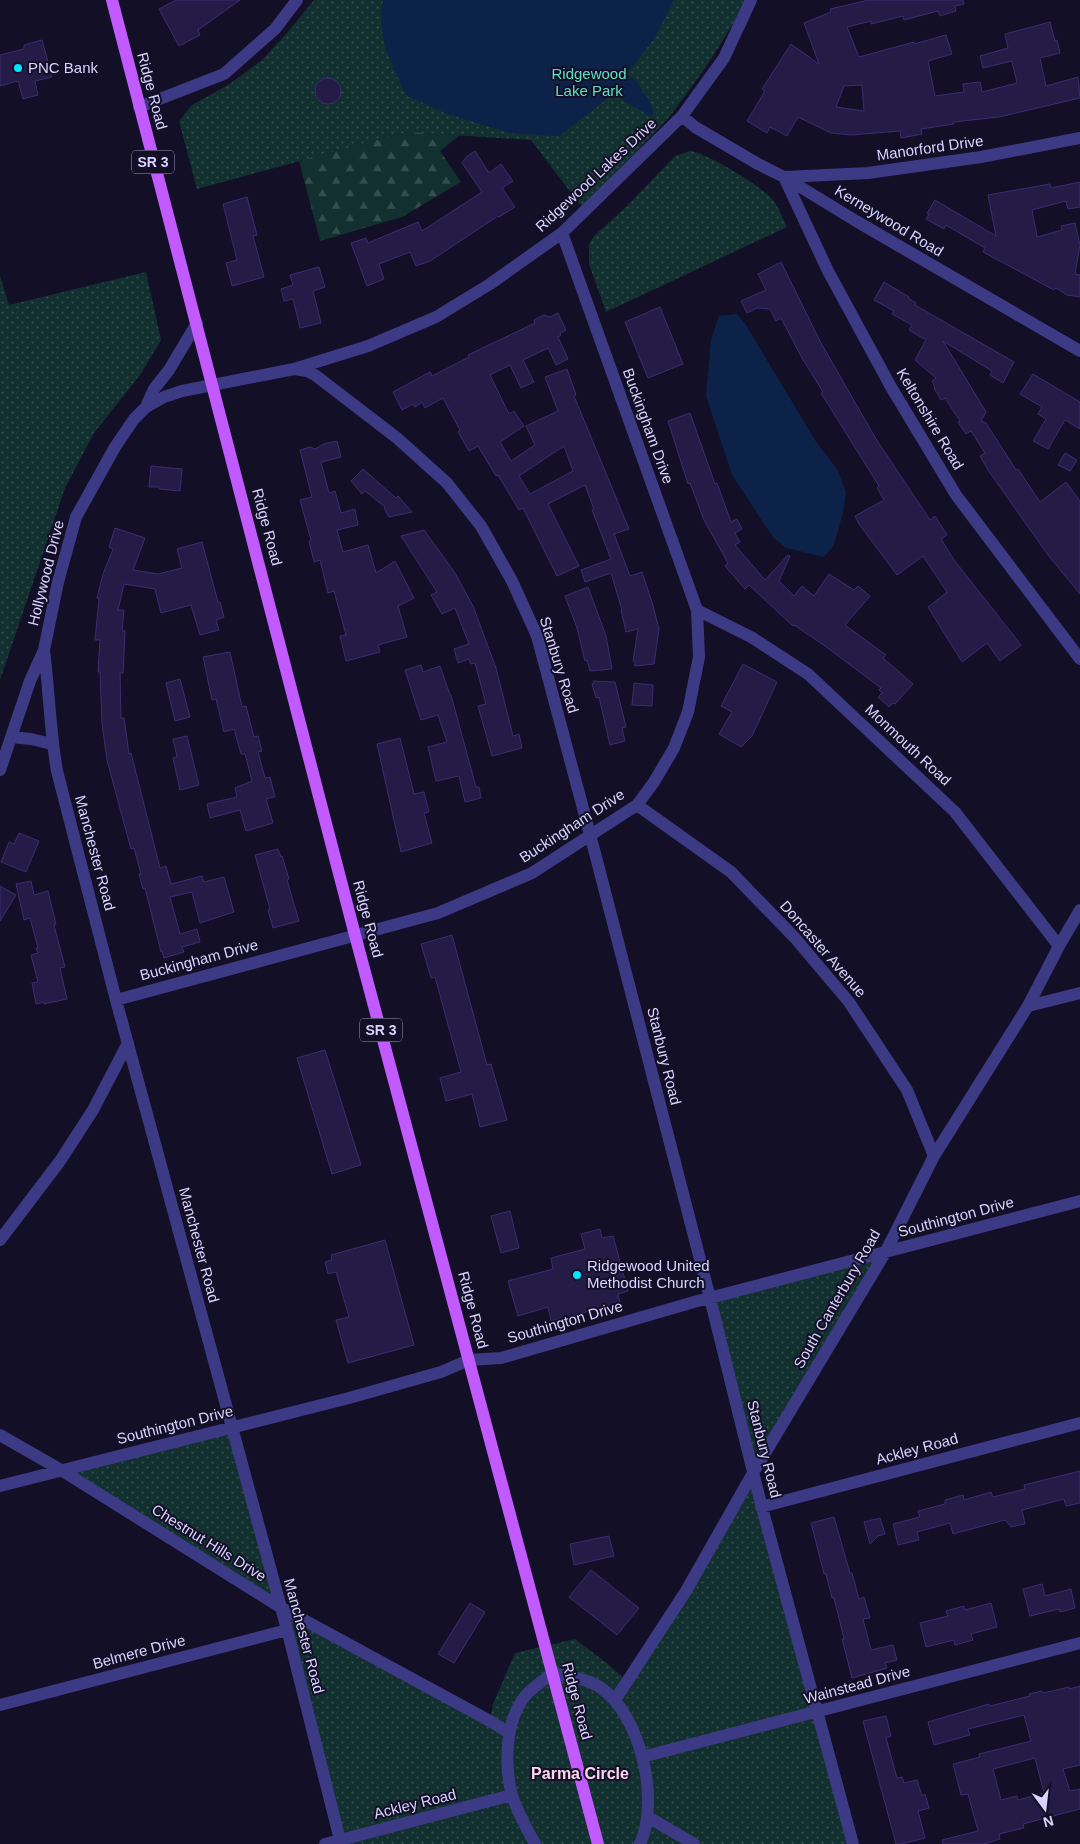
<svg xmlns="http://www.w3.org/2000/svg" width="1080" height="1844" font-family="Arial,sans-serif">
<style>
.green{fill:url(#green-dots)}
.forest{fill:url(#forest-firs)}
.water{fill:#0c2248}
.building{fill:#241b47;stroke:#3b2d73;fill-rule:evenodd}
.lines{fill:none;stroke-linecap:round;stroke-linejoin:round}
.minor{stroke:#3d3a85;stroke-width:12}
.primary{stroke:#c25bff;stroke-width:12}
.poi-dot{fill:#00e5ff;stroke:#130f26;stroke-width:2}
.labels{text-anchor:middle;stroke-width:4;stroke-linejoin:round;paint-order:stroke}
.shield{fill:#130f26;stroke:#9e99be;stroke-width:1}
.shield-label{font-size:14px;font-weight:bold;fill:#d9d4ff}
.poi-label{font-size:15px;fill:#d9d4ff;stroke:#130f26;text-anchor:start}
.park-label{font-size:15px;fill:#5fe0c0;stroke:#130f26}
.street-label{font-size:15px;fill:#d9d4ff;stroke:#130f26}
.neighbourhood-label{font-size:16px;font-weight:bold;fill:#ffd6f0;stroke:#130f26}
</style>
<defs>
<pattern id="green-dots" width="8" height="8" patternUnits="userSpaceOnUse" patternTransform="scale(1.25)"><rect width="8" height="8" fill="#12302f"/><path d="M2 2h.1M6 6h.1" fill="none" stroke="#344d4e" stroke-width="1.8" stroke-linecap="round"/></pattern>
<pattern id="forest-firs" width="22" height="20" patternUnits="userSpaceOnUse" patternTransform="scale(1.25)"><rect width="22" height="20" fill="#12302f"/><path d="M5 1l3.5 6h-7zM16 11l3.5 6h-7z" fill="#344d4e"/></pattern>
</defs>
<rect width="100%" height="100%" fill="#130f26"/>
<path class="green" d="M314 0H744L738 16 708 64 671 115 639 149 581 206 531 140 407 132 197 189 179 121 192 105 228 85 261 61 287 33Z
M690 151C707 153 761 186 772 199 779 207 782 217 787 227L606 312 589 264V244L595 235 625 208 675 156Z
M146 272 161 340 140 375 94 433 65 488 0 680V276L9 305Z
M885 1253 753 1473 853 1844H341L280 1607 61 1470 231 1428 280 1607 490 1721 493 1704 515 1653 575 1639 608 1664 628 1682 753 1473 710 1298Z"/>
<path class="forest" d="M407 132 460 135 440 151 461 182 402 217 320 241 299 161Z"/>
<path class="water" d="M383 0H674L654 39 626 75 637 81 642 91 648 98 654 113 650 116 624 101 614 92 607 99 559 136 510 133 445 113 406 95C391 61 376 38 383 0Z
M737 314 746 325 815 440 837 469 846 492 843 513 834 545 824 557 786 548 774 538 764 524 732 475 706 396 711 339 719 316Z"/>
<path class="building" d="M176 0H240L198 30 200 35 179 46 159 9Z
M869 0H963L964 4 955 6 956 11 940 16 938 11 904 20 903 16 871 24V21L847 27 859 57 914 42V44L946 35 952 54 928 61 935 96 964 92 963 84 980 82 982 92 1017 83 1012 61 983 68 980 56 1008 48 1005 34 1050 22 1055 41 1057 40 1060 53 1040 58 1046 86 1078 77 1080 98 999 117 953 122 954 124 921 129 922 134 901 138 900 131 851 135 831 133 798 117 787 136 770 127 767 133 747 121 765 91 762 89 791 44 819 64 804 23 831 12 830 9ZM862 85 864 111 836 107 844 86Z
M42 40 52 77 35 81 38 95 23 99 18 81 0 86V55L24 49V45Z
M315 91a13 13 0 1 1 26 0a13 13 0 1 1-26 0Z
M475 151 489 173 501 164 513 181 502 188 515 207 499 217 498 216 430 261 416 266 410 252 379 264 384 279 367 286 351 243 366 238 368 243 418 222 422 231 482 192 462 163 467 156Z
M1080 182V207L1068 209 1066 201 1032 210 1037 237 1062 230 1061 226 1075 223 1080 245 1075 274 1080 275V297L1067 295 1056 288 1054 290 983 252 985 248 946 225 944 229 926 219 929 214 927 213 935 200 996 236 988 195 1050 184 1051 188Z
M247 197 257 235 253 236 264 277 232 286 226 263 237 260 223 204Z
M781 262 821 343 876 439 930 520 935 516 947 535 941 539 954 560 1021 645 1000 661 987 643 962 662 928 607 947 592 923 556 897 575 859 524 855 516 884 500 877 488 879 486 821 393 823 392 802 358 781 318 776 321 770 309 757 308 747 313 741 301 766 290 758 274Z
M319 267 325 287 313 291 321 323 300 328 293 299 284 301 281 289 293 285 290 275Z
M884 282 909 297 908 298 916 303 915 305 1014 362 1003 383 990 375 992 371 943 341 986 412 981 421 986 423 1016 470 1018 469 1040 502 1066 482 1080 501V594L1048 555 988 470 980 456 985 453 971 431 966 434 958 422 960 421 945 398 941 400 934 388 935 387 932 381 936 378 915 360 926 340 909 330 912 325 892 314 894 311 874 300Z
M660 307 683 364 648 378 625 322Z
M558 313 566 330 560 333 561 335 558 337 568 359 556 365 548 348 523 360 534 382 521 388 510 365 490 375 509 414 514 411 524 426 500 442 511 461 535 445 526 426 558 411 545 377 567 369 576 395 574 396 629 529 614 534 630 576 642 572 652 602 659 629 654 664 635 666V661H633L638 629 626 632 621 610H622L611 573 585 582 581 570 611 559 592 510 594 509 585 485 548 504 579 566 557 576 523 508 519 510 498 475 496 476 478 446 469 451 458 432 460 430 443 398 425 408 422 402 415 407 413 404 402 410 393 392 430 372 432 376 469 357 468 355 535 323 534 320 544 315 550 317ZM564 446 573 471 530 494 519 476Z
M1033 374 1080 402V429L1065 420 1048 449 1033 441 1046 419 1038 414 1042 407 1020 394Z
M690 413 715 484 717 483 731 522 737 519 742 529 735 533 740 542 735 545 765 580 788 555 790 556 779 581 794 596 802 586 814 596 829 574 854 590 858 586 870 596 845 625 886 655 883 658 913 684 895 704 893 703 889 707 878 697 882 693 879 690 881 688 825 646 794 625 793 626 749 585 745 589 725 566 728 563 704 520 690 483 688 484 668 421Z
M337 441 341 457 321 462 329 493 335 491 341 513 355 509 358 525 337 530 343 552 368 545 376 573 395 561 414 598 398 606 407 637 378 645 380 652 346 661 340 636 346 635 334 591 328 593 320 560 314 562 309 541 311 540 300 500 312 497 300 450 310 447 315 449 324 444Z
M1065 453 1077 460 1070 471 1058 465Z
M151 466 182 469 180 491 159 489V487H149Z
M363 469 396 498 398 496 412 512 389 517 384 508 385 507 365 491 362 494 351 481Z
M115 528 145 538 133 570 158 574 182 568 177 549 202 542 218 602H220L224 617 216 620 219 630 200 635 191 605 161 613 155 589 124 584 118 610H124L122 631H125L123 673H120L121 718H124L129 754 131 753 160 868 166 866 171 884 202 876 204 882 224 877 234 912 200 923 192 892 170 897 180 934 197 929 200 942 182 947 184 952 164 958 162 951 161 952 145 888 143 889 139 874H141L134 848 131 849 125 827 107 760 102 723 100 672H98L100 640H95L99 599 97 598 103 574 113 549 109 547Z
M424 530 455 573 473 606 496 668 513 736 519 734 522 748 492 756 478 706 486 704 475 663 471 664 469 659 458 663 454 649 469 644 455 608 442 614 431 595 437 592 401 536Z
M588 587 606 636 612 669 590 671 587 660 585 661 577 628 565 596Z
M230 652 242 707 246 706 254 737 258 736 262 751 258 752 265 778 270 777 275 797 266 799 273 823 246 831 240 810 210 818 207 804 237 797 235 788 252 781 245 754H241L234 729 224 732 216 699 212 700 203 657Z
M743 664 777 682 752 736 741 747 719 734 732 712 721 706Z
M421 665 423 672 440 666 450 695H451L476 787H479L481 798 465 802 459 776 436 781 428 747 447 742 438 715 421 720 405 670Z
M180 679 190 717 175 721 166 683Z
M593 681 615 682 626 727 622 728 625 741 610 745 599 697 596 698 592 684 594 683Z
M634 683 653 685 652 706 632 705Z
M187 736 199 785 180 790 173 758 177 757 173 739Z
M400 738 414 794 424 792 429 812 424 813 432 843 401 852 377 744Z
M19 833 39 841 26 872 1 862 9 842 14 844Z
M278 849 281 857 282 856 289 879 287 880 299 921 273 928 268 910 270 909 255 855Z
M31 881 34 895 48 891 56 924 54 925 65 967 60 968 67 999 44 1004V1002L36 1004 32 983 38 982 31 955 38 953 36 948H38L30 918 24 920 16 884Z
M0 886 16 895 0 921Z
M452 935 487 1065 491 1064 507 1120 480 1127 472 1094 446 1101 440 1078 461 1072 435 977 431 978 421 944Z
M325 1050 361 1165 332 1174 297 1058Z
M510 1211 519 1248 501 1253 491 1216Z
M600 1229 602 1238 613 1236 628 1291 618 1294 620 1303 551 1321 548 1307 518 1316 508 1281 553 1269 551 1258 585 1249 581 1234Z
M385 1240 414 1345 348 1363 336 1320 349 1317 336 1272 328 1274 325 1262 332 1260 331 1255Z
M1080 1471V1503L1066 1506 1064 1499 1022 1510 1025 1524 1011 1527 1005 1520 953 1534 950 1523 917 1532 919 1540 898 1545 893 1524 920 1517 918 1511 945 1504V1500L963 1495 964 1500 991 1492 993 1497 1025 1489 1024 1485Z
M834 1517 850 1573H852L859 1599 864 1597 870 1618 863 1619 871 1650 893 1645 897 1660 885 1663 887 1668 852 1678 842 1639H844L834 1598H832L826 1574H824L811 1523Z
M880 1518 885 1534 878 1536 870 1544 864 1522Z
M609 1536 614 1556 574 1565 570 1544Z
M591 1570 639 1608 617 1635 569 1597Z
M1042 1584 1045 1596 1071 1589 1075 1608 1060 1612 1059 1609 1030 1616 1023 1589Z
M470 1603 485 1612 454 1663 438 1654Z
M991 1603 997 1627 971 1634 973 1640 955 1645 954 1640 926 1647 920 1623 948 1616 946 1611 964 1606 965 1610Z
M1080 1686V1765L1063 1769 1070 1791 1080 1789V1809L1023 1824 1024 1828 999 1834 1000 1839 984 1844H943L942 1840 978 1831 968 1794 961 1795 953 1764 980 1757 979 1754 1031 1741 1024 1715 968 1729 970 1735 934 1745 928 1722 989 1704 990 1706 1030 1696 1029 1694 1042 1691 1043 1693 1069 1687V1689ZM1035 1758 1044 1793 1018 1800 1017 1796 1001 1800 993 1769Z
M886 1716 891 1736 886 1738 897 1778 902 1777 904 1783 917 1780 922 1796 925 1794 929 1808 918 1811 925 1838 901 1844H896L863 1721Z"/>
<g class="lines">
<path class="minor" d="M139 107 224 74 275 29 297 0
M682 116 695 127 758 164 784 177 856 221 1080 351
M1080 138 981 157 868 173 784 177 828 271 891 387 956 495 1080 659
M294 369 307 371 315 375 397 438 447 483 481 526 512 581 537 636 596 857 710 1298 761 1504 853 1844
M146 407 154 389 169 370 197 323
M697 610 751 637 808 674 955 812 1059 946
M44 650C49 690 50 731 57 771L116 1000 289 1637 341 1844
M12 737 31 739 52 744
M0 770 30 681 44 650 58 582 76 517 115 447 134 419 146 407 164 397 182 391 294 369 368 346 436 317 490 284 562 233 682 116 724 58 751 0
M637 805 731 872 795 938 849 1002 907 1090 934 1156
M116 1000 438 913 532 873 637 805 654 782 674 748 688 712 699 657 697 610 562 233
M1028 1006 1080 993
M0 1240 60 1161 93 1110 128 1043
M0 1435 61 1470 280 1607 490 1721 509 1733
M0 1486 349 1398 441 1372 469 1360 501 1358 694 1302 1080 1201
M761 1507 1080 1423
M615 1700 686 1591 753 1473 885 1253 934 1156 1028 1006 1059 946 1080 910
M0 1705 287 1630
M642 1757 1080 1643
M648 1817 694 1844
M325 1844 512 1795
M535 1844C527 1829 517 1812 512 1795 504 1765 505 1720 526 1695 533 1687 544 1680 553 1673 569 1677 587 1678 601 1688 641 1716 660 1800 640 1844"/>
<path class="primary" d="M112 0 355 935 598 1844"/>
</g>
<g class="poi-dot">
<circle cx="18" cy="68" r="5"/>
<circle cx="577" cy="1275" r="5"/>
</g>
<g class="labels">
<g class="shield">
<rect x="132" y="150.5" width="42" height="23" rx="4"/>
<rect x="360" y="1018.5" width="42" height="23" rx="4"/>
</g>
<g class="shield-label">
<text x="153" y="167">SR 3</text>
<text x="381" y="1035">SR 3</text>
</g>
<g class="poi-label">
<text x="28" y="73">PNC Bank</text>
<text x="587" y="1271">Ridgewood United<tspan x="587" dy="17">Methodist Church</tspan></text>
</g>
<g class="park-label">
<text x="589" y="79">Ridgewood<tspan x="589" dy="17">Lake Park</tspan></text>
</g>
<g class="street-label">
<text transform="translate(152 91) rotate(75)" y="5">Ridge Road</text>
<text transform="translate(930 148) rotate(-8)" y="5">Manorford Drive</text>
<text transform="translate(596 175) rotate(-43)" y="5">Ridgewood Lakes Drive</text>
<text transform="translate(889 221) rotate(31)" y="5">Kerneywood Road</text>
<text transform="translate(930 419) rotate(59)" y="5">Keltonshire Road</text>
<text transform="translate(648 426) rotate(70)" y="5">Buckingham Drive</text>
<text transform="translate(267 527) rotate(75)" y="5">Ridge Road</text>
<text transform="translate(46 573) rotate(-76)" y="5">Hollywood Drive</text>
<text transform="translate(559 665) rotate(73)" y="5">Stanbury Road</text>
<text transform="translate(908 745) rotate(43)" y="5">Monmouth Road</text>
<text transform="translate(572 826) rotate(-33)" y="5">Buckingham Drive</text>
<text transform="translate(95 853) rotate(75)" y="5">Manchester Road</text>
<text transform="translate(368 919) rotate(75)" y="5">Ridge Road</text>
<text transform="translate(823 949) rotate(49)" y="5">Doncaster Avenue</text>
<text transform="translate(199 960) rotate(-15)" y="5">Buckingham Drive</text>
<text transform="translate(664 1056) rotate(76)" y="5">Stanbury Road</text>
<text transform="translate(956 1217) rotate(-15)" y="5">Southington Drive</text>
<text transform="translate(199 1245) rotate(75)" y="5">Manchester Road</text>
<text transform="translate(837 1299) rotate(-60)" y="5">South Canterbury Road</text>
<text transform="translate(473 1310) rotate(75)" y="5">Ridge Road</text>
<text transform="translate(565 1322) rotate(-16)" y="5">Southington Drive</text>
<text transform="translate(175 1425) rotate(-14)" y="5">Southington Drive</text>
<text transform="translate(764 1449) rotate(76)" y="5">Stanbury Road</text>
<text transform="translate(917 1449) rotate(-15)" y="5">Ackley Road</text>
<text transform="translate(209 1543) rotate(32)" y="5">Chestnut Hills Drive</text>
<text transform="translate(304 1636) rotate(75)" y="5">Manchester Road</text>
<text transform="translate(139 1652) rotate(-15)" y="5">Belmere Drive</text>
<text transform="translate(857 1685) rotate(-15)" y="5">Wainstead Drive</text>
<text transform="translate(577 1701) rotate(75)" y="5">Ridge Road</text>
<text transform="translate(415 1804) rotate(-14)" y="5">Ackley Road</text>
</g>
<g class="neighbourhood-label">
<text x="580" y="1779">Parma Circle</text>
</g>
</g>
<g transform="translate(1045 1809) rotate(165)" stroke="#130f26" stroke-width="4" paint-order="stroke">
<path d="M0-4L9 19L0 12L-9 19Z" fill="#d9d4ff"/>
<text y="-8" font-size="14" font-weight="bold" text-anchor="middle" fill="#d9d4ff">N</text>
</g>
</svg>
